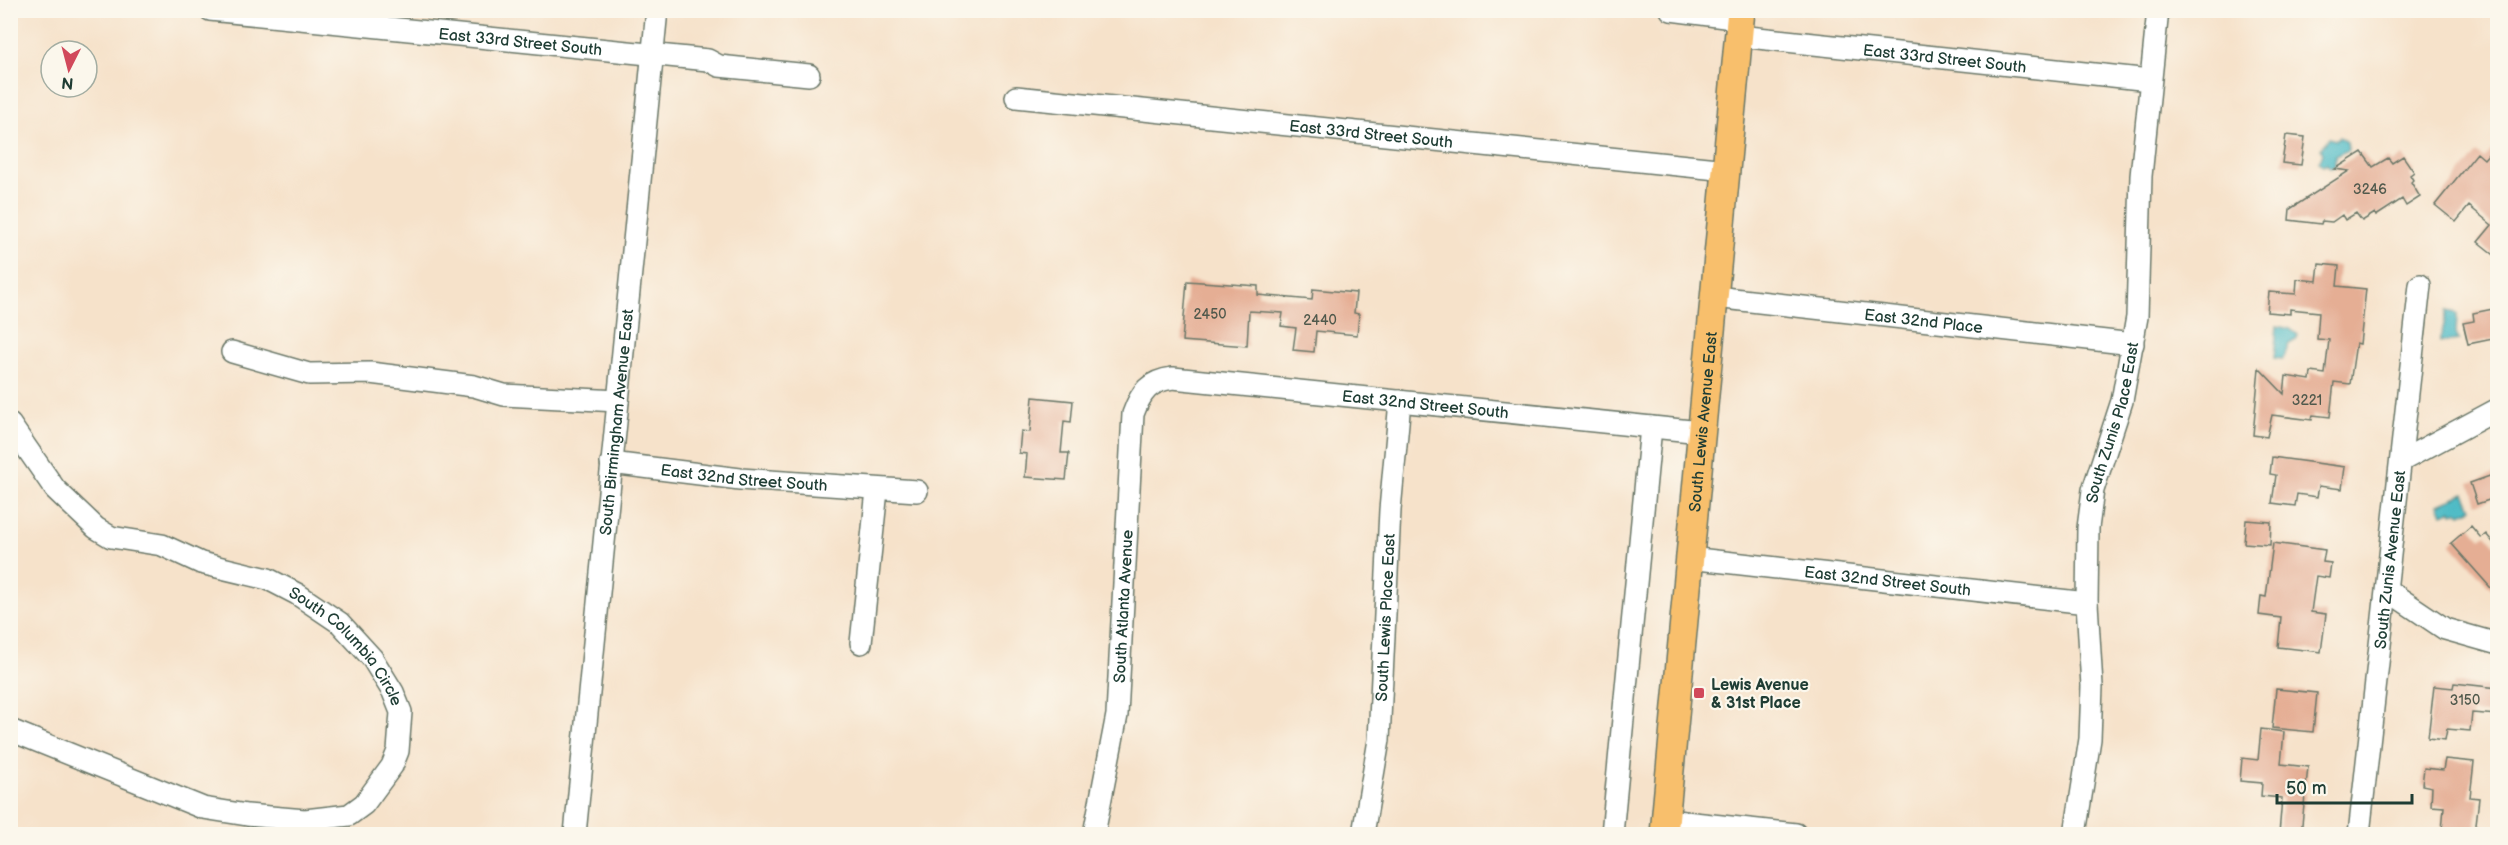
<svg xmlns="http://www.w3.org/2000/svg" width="2508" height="845" font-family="'Balsamiq Sans',sans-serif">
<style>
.water{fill:#4cbac5;stroke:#367c7c;stroke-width:1.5}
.building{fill:#e5ae94}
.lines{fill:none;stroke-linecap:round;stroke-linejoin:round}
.minor-casing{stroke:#6a7768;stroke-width:24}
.major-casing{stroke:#6a7768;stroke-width:30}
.minor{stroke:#fff;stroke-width:21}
.major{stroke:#f8bf6c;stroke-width:27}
.poi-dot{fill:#d1495b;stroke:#fbf7ec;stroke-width:2}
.labels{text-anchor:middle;stroke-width:4.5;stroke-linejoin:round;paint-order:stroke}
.number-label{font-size:14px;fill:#50594c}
.street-label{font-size:16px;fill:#1f3d34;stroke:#fbf7ec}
.poi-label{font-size:16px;font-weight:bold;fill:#1f3d34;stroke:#fbf7ec;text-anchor:start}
</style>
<rect width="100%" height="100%" fill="#fbf7ec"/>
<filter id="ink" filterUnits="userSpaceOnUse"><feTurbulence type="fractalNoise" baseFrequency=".0167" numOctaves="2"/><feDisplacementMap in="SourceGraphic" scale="12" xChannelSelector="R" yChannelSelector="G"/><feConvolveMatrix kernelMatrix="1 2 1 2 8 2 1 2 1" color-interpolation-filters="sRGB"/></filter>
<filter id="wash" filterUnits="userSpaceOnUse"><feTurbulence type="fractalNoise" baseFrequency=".008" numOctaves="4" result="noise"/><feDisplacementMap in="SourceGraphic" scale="24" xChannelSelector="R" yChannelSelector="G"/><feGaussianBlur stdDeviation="1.35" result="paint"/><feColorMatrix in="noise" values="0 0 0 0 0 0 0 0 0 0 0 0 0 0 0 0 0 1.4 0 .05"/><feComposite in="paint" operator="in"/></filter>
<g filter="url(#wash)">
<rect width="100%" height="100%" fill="#f6e2ca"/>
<path class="water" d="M2340 137 2347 142 2348 150 2335 156V166L2330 168 2327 164 2323 166 2319 162 2323 153 2321 148 2329 138 2335 140Z
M2447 311 2457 313 2456 334 2459 340 2440 342Z
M2277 326 2290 329 2298 335 2296 340 2289 344 2283 359 2274 358Z
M2465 493 2472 508 2461 513 2459 511 2453 513 2452 510 2443 514 2439 504Z"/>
<g id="blocks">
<path class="building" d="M2286 135 2305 137 2301 165 2282 163Z
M2498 143V258L2478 242 2492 225 2469 206 2456 222 2435 205 2477 153 2484 159Z
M2362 152 2373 167 2388 158 2392 163 2403 156 2414 172 2410 175 2413 180 2411 182 2420 197 2406 206 2402 199 2376 216 2375 213 2362 221 2356 213 2345 220 2342 215 2332 222 2322 221 2321 224 2289 220 2290 209 2349 171 2335 169Z
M2319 264 2339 266 2337 286 2366 289 2360 344 2356 343 2350 384 2334 382 2330 417 2313 415 2312 420 2272 415 2267 437 2253 435 2259 368 2284 394 2286 376 2310 380 2311 372 2325 374 2329 340 2317 339 2319 312 2290 309V314L2267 312 2269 292 2296 294 2297 279 2317 281Z
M1187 281 1258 286V295L1312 300 1313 289 1356 293 1354 313 1359 314 1357 335 1316 331 1314 352 1293 350 1296 328 1281 326 1283 313 1249 311 1247 346 1182 341Z
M2498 308V338L2468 344 2463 323 2474 321 2473 313Z
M1033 397 1073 401 1071 422 1064 421 1061 453H1069L1066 480 1025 477 1027 454 1019 453 1021 431 1030 432Z
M2272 457 2345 467 2342 489 2319 486 2317 497 2297 494 2295 506 2272 503 2276 475 2270 474Z
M2498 473V497L2477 504 2470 483Z
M2246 520 2271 522 2270 545 2244 543Z
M2471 526 2481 538 2486 534 2498 548V596L2451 543Z
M2273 543 2325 550 2323 562 2331 563 2329 578 2316 576 2311 612 2326 614 2321 652 2278 647 2281 618 2259 615 2261 596 2266 597Z
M2454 683 2498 688V715L2472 713 2470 731 2447 729 2445 740 2428 738 2434 686 2453 688Z
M2276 689 2317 693 2313 732 2272 728Z
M2261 729 2284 732 2281 764 2308 767 2301 834H2279L2282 798 2261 796 2262 783 2240 781 2242 758 2258 760Z
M2445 759 2474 762 2470 797 2479 798 2475 833 2442 830 2444 807 2431 806 2432 787 2422 785 2424 768 2443 770Z"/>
</g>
</g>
<g filter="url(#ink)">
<use href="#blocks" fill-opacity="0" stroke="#6a7768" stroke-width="1.5"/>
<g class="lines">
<defs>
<g id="minor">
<path id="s1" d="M210 10 708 60 719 66 809 75"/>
<path d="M1671 10 1740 19"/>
<path id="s2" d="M1739 36 2150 80"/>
<path id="s3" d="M1016 97 1727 170"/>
<path id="s4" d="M1715 297 2133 344"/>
<path d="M232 352 309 374 370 373 474 386 504 395 618 401"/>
<path id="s5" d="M10 424 55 489 96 528 111 537 162 545 201 563 268 579 297 594 340 623 372 658 393 692 401 712 398 751 392 766 364 804 349 815 305 820 247 815 203 808 10 730"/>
<path d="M2401 461 2498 409"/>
<path id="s6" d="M611 463 740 479 917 491"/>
<path id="s7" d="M1689 558 2087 603"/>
<path d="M2387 590 2445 629 2498 644"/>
<path d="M861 643 877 490"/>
<path d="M1666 820 1796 834"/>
<path id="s8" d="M575 834 657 10"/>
<path id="s9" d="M1094 834 1117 715 1133 414C1141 392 1149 381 1173 378L1701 432"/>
<path id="s10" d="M1363 834 1379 740 1390 510 1400 401"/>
<path d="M1612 834 1651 427"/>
<path id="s11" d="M2075 834 2090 739 2092 686 2087 603 2088 528 2093 490 2122 401 2137 317 2141 176 2158 10"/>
<path id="s12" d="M2359 834 2420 285"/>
</g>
<g id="major">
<path id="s13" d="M1664 834 1741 10"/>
</g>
</defs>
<use href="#minor" class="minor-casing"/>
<use href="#major" class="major-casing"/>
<use href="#minor" class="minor"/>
<use href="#major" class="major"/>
</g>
</g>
<rect class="poi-dot" x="1693" y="687" width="12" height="12" rx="3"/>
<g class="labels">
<g class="number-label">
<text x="2370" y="194">3246</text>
<text x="1210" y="319">2450</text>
<text x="1320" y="325">2440</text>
<text x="2307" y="405">3221</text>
<text x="2465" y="705">3150</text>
</g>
<g class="street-label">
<text dy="6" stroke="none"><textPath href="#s1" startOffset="312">East 33rd Street South</textPath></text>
<text dy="6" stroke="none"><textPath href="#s2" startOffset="207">East 33rd Street South</textPath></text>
<text dy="6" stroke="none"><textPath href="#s3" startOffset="357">East 33rd Street South</textPath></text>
<text dy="6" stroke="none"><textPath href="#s4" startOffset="210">East 32nd Place</textPath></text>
<text dy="6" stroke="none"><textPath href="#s9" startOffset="734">East 32nd Street South</textPath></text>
<text dy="6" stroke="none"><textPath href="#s8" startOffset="414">South Birmingham Avenue East</textPath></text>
<text dy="6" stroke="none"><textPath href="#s13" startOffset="414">South Lewis Avenue East</textPath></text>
<text dy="6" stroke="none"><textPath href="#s11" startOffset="416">South Zunis Place East</textPath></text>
<text dy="6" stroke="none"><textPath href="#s6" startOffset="134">East 32nd Street South</textPath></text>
<text dy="6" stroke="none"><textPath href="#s12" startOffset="276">South Zunis Avenue East</textPath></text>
<text dy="6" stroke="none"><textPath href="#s7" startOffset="200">East 32nd Street South</textPath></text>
<text dy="6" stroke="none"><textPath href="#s9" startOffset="230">South Atlanta Avenue</textPath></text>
<text dy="6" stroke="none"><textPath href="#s10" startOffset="218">South Lewis Place East</textPath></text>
<text dy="6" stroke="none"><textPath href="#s5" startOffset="422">South Columbia Circle</textPath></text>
</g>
<g class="poi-label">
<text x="1711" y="690">Lewis Avenue<tspan x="1711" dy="18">&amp; 31st Place</tspan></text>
</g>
</g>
<rect width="2508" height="845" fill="none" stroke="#fbf7ec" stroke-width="36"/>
<g transform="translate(69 69) rotate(186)"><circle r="28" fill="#fbf7ec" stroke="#a3ada2" stroke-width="1.5"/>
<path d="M0-4.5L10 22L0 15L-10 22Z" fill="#d1495b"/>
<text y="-9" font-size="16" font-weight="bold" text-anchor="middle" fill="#1f3d34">N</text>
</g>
<path d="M2277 794v9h135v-9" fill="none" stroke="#1f3d34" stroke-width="3"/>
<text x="2286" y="794" font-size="18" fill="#1f3d34" stroke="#fbf7ec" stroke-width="4.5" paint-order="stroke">50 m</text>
</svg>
